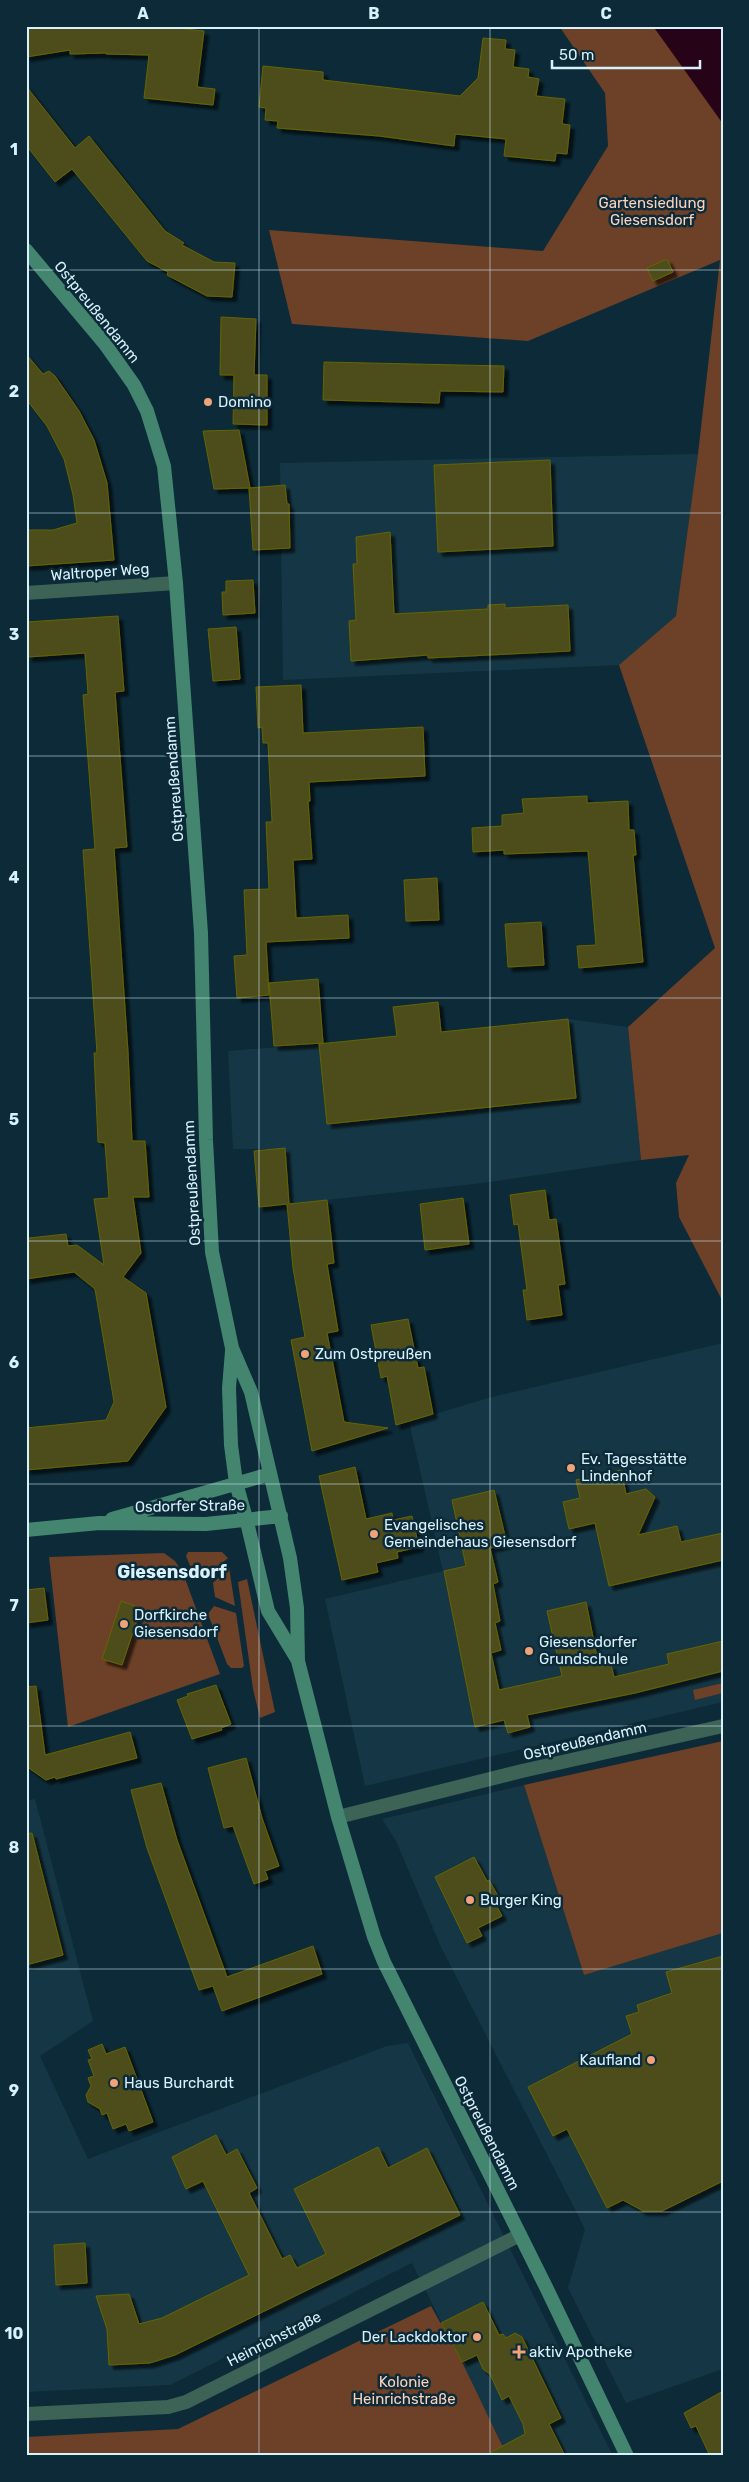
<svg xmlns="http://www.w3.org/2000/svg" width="749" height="2482" font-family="Rubik,sans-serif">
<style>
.built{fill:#153745}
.green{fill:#6d4028}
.water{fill:#270318}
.building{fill:#4d4d1d;stroke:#666400;filter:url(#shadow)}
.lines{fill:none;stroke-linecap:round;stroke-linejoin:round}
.minor{stroke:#3c6355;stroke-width:14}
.secondary{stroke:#43856e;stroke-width:14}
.grid{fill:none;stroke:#d7f1fd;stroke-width:1;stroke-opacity:0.55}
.poi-dot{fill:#f0a279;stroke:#0c2a37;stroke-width:2}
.labels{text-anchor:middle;stroke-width:5;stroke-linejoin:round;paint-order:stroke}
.park-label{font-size:15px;fill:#fdd2bc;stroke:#0c2a37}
.street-label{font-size:15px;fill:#d7f1fd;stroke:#0c2a37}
.poi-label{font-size:15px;fill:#d7f1fd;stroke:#0c2a37;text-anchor:start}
.quarter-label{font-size:18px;font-weight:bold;fill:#d7f1fd;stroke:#0c2a37}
.neatline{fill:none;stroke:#d7f1fd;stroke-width:2}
.grid-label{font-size:16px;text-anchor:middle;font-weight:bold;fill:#d7f1fd}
</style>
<defs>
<filter id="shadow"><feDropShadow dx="4.5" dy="4.5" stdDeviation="1" flood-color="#0009"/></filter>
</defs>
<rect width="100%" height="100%" fill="#0c2a37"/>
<path class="built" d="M698 454 676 616 619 665 283 680 280 463Z
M568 1019 628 1027 641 1160 483 1183 289 1204 285 1149H233L228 1051 319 1044Z
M723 1343V1702L365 1786 325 1599 443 1571 409 1422 488 1398Z
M524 1785 584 1975 723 1933V2369L626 2403 568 2288 585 2229 441 1947 396 1841 382 1819Z
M35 1799 93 2021 40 2056 88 2159 387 2046 408 2043 613 2456H482L503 2446 412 2263 170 2385 26 2392V1801Z"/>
<path class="green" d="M559 26H653L723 120V1302L679 1217 676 1183 689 1155 641 1160 628 1027 715 948 619 665 676 616 698 454 720 260 528 341 292 324 269 230 543 251 608 146 605 93Z
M188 1552H222L228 1558 207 1577 200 1573H193L186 1556Z
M164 1553 175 1561 183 1573 220 1674 68 1727 49 1557Z
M229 1567 235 1606 215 1597 213 1583Z
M247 1579 275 1712 260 1718 253 1689 238 1582Z
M214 1606 236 1613 244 1666 242 1668H231L227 1664 208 1614Z
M723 1683V1693L695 1700 693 1690Z
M723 1741V1933L584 1975 524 1785Z
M431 2306 462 2362 503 2447 482 2456H26V2437L178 2429Z"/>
<path class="water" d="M653 26H723V124Z"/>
<path class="building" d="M26 26H158L204 31 197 87 215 89 213 105 144 98 149 55 106 54V53L70 54V50L26 57Z
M483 38 506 40 505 49 515 50 513 67 529 69 528 77 539 79 536 96 565 99 562 124 570 125 567 154 556 153 555 161 504 156 506 139 455 134 454 146 379 136 277 128 278 121 265 120 266 108 259 107 263 66 323 72V80L460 96 478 78Z
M26 86 75 148 89 136 165 231 184 243 182 245 214 262 235 263 232 297 207 296 167 275 168 272 147 261 72 169 55 182 26 145Z
M667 259 673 272 653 281 647 268Z
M221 317 256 319 254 375H267V425L233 424 234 375H220Z
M26 354 43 374 49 371 55 376 79 411 94 440 107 483 114 560 26 566V530H53L77 523 73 495 64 459 47 426 26 399Z
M324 362 504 366 503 392 440 391 439 403 323 400Z
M239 430 250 488 214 489 203 431Z
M550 460 553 546 438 552 434 465Z
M285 485 287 504H289L290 548 253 550 249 488Z
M390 532 394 614 488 609V605L505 604V608L568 605 570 651 428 658V655L351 661 349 621 356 620 353 564H357L356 537Z
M253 580 255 613 223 615 222 592H226V581Z
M118 616 124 691 115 692 127 847 114 848 128 1052 132 1141H145L149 1197H133L141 1253 123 1277 146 1293 166 1407 128 1461 26 1470V1428L106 1420 114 1402 95 1289 74 1272 26 1279V1240L29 1238 66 1234 68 1246 77 1245 104 1265 94 1199 109 1198 105 1143 98 1142 94 1053H97L83 850 95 849 83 695 88 694 85 653 28 657 26 622Z
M236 627 240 679 213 681 208 629Z
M301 685 303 733 423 727 425 776 309 782 310 801H308L312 859 293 860 296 918 348 915 349 938 266 942 269 995 237 998 234 956 247 955 244 890 269 889 266 822H272L268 743H263L262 727 258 728 256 687Z
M587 796V803L628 801 629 830H634L636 855H633L643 962 579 968 577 946 596 945 588 851 504 854V850L473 852 472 828 502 826V815L524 813 522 799Z
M437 878 439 920 406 921 404 880Z
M541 922 544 965 508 967 505 924Z
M318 979 323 1043 274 1046 269 983Z
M438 1002 441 1032 568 1019 576 1098 327 1124 319 1044 397 1036 393 1007Z
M285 1148 289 1204 327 1200 334 1263 327 1264 338 1331 327 1333 344 1422 388 1428 312 1451 291 1340 305 1337 293 1268 287 1204 259 1207 254 1151Z
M545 1190 549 1220 556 1219 565 1284 558 1285 562 1315 527 1320 523 1290H527L518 1224 514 1225 510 1195Z
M463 1198 469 1244 425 1250 420 1204Z
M408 1319 418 1368 424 1367 433 1414 396 1425 387 1376 381 1378 371 1325Z
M355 1467 366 1519 392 1513 393 1520 412 1516 419 1547 397 1552 398 1558 376 1563 378 1572 342 1580 319 1476Z
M621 1470 626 1494 646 1489 655 1497 638 1535 677 1526 681 1542 723 1533V1560L609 1586 595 1523 569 1529 563 1502 580 1498 576 1480Z
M494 1490 507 1544 490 1548 498 1582 493 1584 500 1621 495 1623 501 1650 491 1653 499 1690 562 1676 547 1611 586 1602 599 1667 611 1665 614 1677 669 1664 667 1654 723 1641V1671L635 1693 527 1715 530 1727 508 1733 504 1720 475 1727 444 1571 466 1566 452 1500Z
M44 1588 48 1620 26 1623V1590Z
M121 1601 141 1608 122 1665 102 1659Z
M216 1685 231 1724 221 1728 222 1730 192 1739 177 1700 188 1696 187 1694Z
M36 1686 45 1755 130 1732 137 1758 56 1779 55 1777 46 1780 33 1771 26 1766V1687Z
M246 1758 262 1818 279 1866 265 1871 268 1879 254 1884 233 1826 224 1828 208 1768Z
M161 1783 177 1840 227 1977 313 1946 322 1974 222 2011 213 1986 199 1990 147 1848 131 1790Z
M32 1833 63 1955 26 1965V1834Z
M474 1857 487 1881 489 1880 498 1896 493 1899 502 1916 478 1928 482 1936 467 1943 435 1877Z
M723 1956V2181L662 2211H643L623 2200 607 2208 567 2129 553 2136 528 2087 632 2034 626 2016 639 2012 637 2005 672 1993 666 1972Z
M102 2044 106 2054 125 2047 153 2122 129 2131 126 2124 113 2129 107 2113 102 2115 100 2109 88 2102 86 2095 91 2086 88 2078 94 2076 88 2060 92 2059 88 2050Z
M216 2135 226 2155 237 2149 257 2188 249 2193 282 2259 290 2255 297 2268 326 2254 294 2189 378 2147 388 2168 427 2148 460 2215 175 2355 150 2363 109 2365 107 2329 96 2296 129 2294 139 2324 162 2318 249 2275 203 2181 186 2189 172 2157Z
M85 2243 87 2283 56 2285 54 2245Z
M483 2302 499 2335 503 2334 506 2338 515 2333 522 2337 561 2418 549 2424 565 2456H484L525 2434 523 2424 509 2396 502 2400 490 2374 483 2369 477 2355 462 2362 441 2323Z
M723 2391V2456H710L696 2426 691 2428 684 2413Z"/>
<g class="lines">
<path class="minor" d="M26 593 176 583
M338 1817 522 1771 723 1726
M26 2414 168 2407 186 2402 520 2235"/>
<path class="secondary" d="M26 250 105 344 134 385 147 411 164 466 176 583 201 933 206 1140 212 1252 232 1348 251 1392 290 1558 297 1608 298 1661 338 1817 374 1937 384 1962 545 2285 627 2456
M232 1351 229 1388 231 1445 236 1483 247 1522 268 1611 297 1659
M112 1519 270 1474
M26 1530 99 1523 206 1524 281 1516"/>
</g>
<path class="grid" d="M259 26V2456M490 26V2456M26 270H723M26 513H723M26 756H723M26 998H723M26 1241H723M26 1484H723M26 1726H723M26 1969H723M26 2212H723"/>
<g class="poi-dot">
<circle cx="208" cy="402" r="5"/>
<circle cx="305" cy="1354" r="5"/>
<circle cx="571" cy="1468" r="5"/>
<circle cx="374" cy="1534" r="5"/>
<circle cx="124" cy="1624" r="5"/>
<circle cx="529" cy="1651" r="5"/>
<circle cx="470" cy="1900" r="5"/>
<circle cx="651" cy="2060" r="5"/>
<circle cx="114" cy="2083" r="5"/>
<circle cx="477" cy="2337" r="5"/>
<path d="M516.5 2344.5h5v5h5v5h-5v5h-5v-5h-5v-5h5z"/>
</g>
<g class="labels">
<g class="park-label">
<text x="652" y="208">Gartensiedlung<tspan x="652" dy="17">Giesensdorf</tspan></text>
<text x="404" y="2387">Kolonie<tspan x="404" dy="17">Heinrichstraße</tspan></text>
</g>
<g class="street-label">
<text transform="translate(97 312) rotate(51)" y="5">Ostpreußendamm</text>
<text transform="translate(100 572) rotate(-4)" y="5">Waltroper Weg</text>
<text transform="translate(174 779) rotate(-94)" y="5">Ostpreußendamm</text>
<text transform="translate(192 1183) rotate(-93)" y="5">Ostpreußendamm</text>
<text transform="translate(190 1506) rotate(-1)" y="5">Osdorfer Straße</text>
<text transform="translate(585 1741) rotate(-13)" y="5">Ostpreußendamm</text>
<text transform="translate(487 2133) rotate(63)" y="5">Ostpreußendamm</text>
<text transform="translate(274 2339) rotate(-27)" y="5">Heinrichstraße</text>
</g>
<g class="poi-label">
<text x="218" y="407">Domino</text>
<text x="315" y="1359">Zum Ostpreußen</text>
<text x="581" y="1464">Ev. Tagesstätte<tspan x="581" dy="17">Lindenhof</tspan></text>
<text x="384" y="1530">Evangelisches<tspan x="384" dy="17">Gemeindehaus Giesensdorf</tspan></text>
<text x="134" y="1620">Dorfkirche<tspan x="134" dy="17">Giesensdorf</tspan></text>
<text x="539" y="1647">Giesensdorfer<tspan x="539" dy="17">Grundschule</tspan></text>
<text x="480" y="1905">Burger King</text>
<text x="641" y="2065" text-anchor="end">Kaufland</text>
<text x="124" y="2088">Haus Burchardt</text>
<text x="467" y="2342" text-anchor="end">Der Lackdoktor</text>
<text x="529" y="2357">aktiv Apotheke</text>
</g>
<g class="quarter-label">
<text x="172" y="1578">Giesensdorf</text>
</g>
</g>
<rect width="749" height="2482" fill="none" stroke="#0c2a37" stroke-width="55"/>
<path d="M552 60v8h148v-8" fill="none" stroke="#d7f1fd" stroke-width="2.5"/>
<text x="559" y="60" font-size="15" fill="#d7f1fd" stroke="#0c2a37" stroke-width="4" paint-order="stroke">50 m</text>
<rect x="28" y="28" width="694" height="2426" class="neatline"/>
<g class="grid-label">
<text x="143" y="19">A</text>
<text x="374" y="19">B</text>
<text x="606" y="19">C</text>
<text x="14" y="155">1</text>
<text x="14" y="397">2</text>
<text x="14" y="640">3</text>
<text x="14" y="883">4</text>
<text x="14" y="1125">5</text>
<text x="14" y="1368">6</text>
<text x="14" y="1611">7</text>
<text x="14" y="1853">8</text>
<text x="14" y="2096">9</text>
<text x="14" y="2339">10</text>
</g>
</svg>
